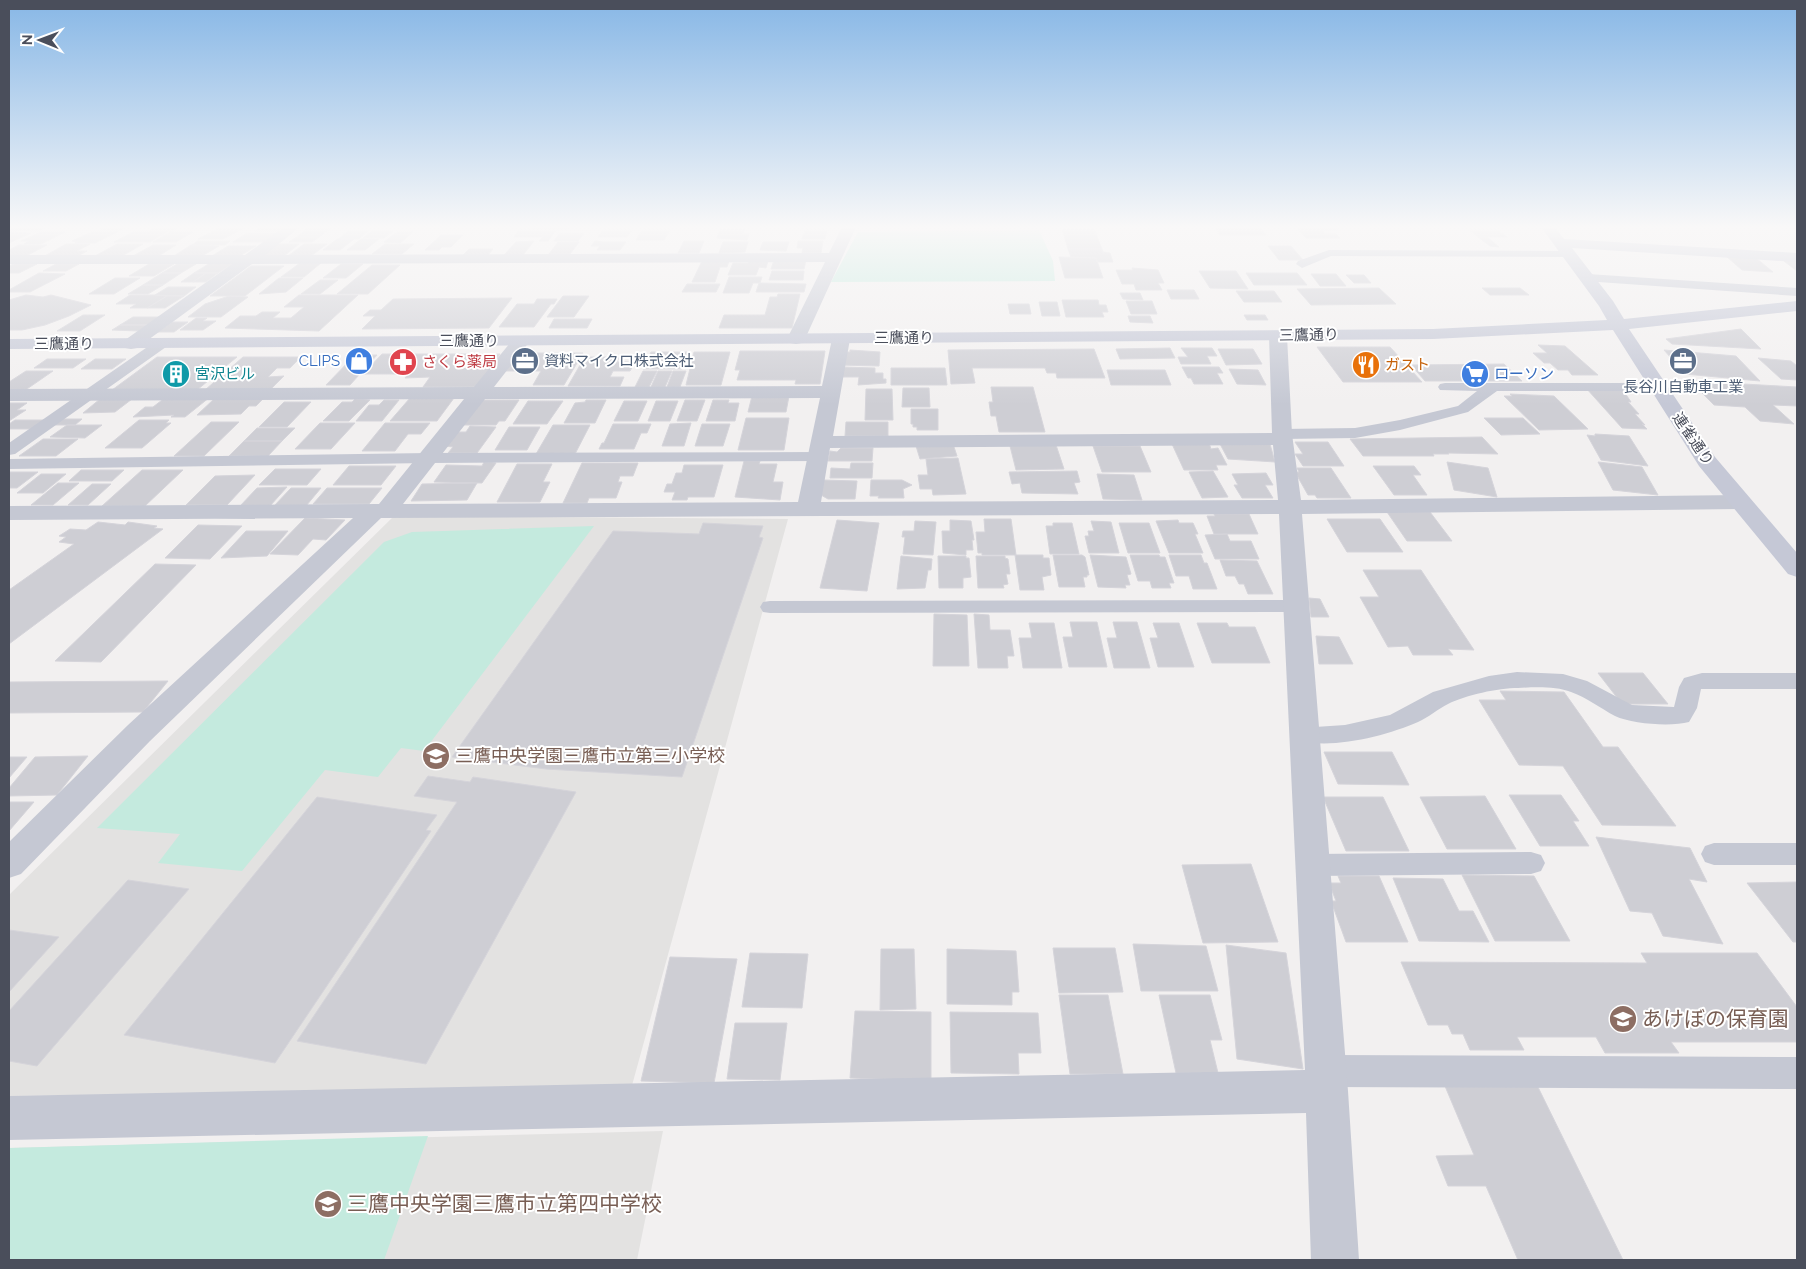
<svg xmlns="http://www.w3.org/2000/svg" width="1806" height="1269" font-family="Raleway,'Noto Sans JP',sans-serif">
<style>
.education{fill:#e3e2e1}
.green{fill:#c4eade}
.building{fill:#ceced4;stroke:#d5d4da}
.lines{fill:none;stroke-linecap:round;stroke-linejoin:round}
.lane{fill:#c5c8d3;fill-rule:evenodd}
.street{fill:#c5c8d3;fill-rule:evenodd}
.secondary{fill:#c5c8d6;fill-rule:evenodd}
.labels{text-anchor:middle;stroke-width:4;stroke-linejoin:round;paint-order:stroke}
.far-street-label{font-size:15px;fill:#4a4e5b;stroke:#fff}
.far-shop-label{font-size:15px;fill:#366cbe;stroke:#fff;text-anchor:end}
.far-service-label{font-size:15px;fill:#4e5e75;stroke:#fff;text-anchor:start}
.far-health-label{font-size:15px;fill:#be3a42;stroke:#fff;text-anchor:start}
.far-food-label{font-size:15px;fill:#c56008;stroke:#fff;text-anchor:start}
.far-culture-label{font-size:15px;fill:#0d838f;stroke:#fff;text-anchor:start}
.education-label{font-size:18px;fill:#785e54;stroke:#fff;text-anchor:start}
.near-education-label{font-size:21px;fill:#785e54;stroke:#fff;text-anchor:start}
</style>
<rect width="100%" height="100%" fill="#f2f0f0"/>
<path class="education" d="M411 227H532L531 229H408Z
M394 516 788 519 631 1089 9 1096V895Z
M663 1131 637 1260H9V1148Z"/>
<path class="green" d="M1039 230 1053 261 1055 281 831 282 858 232Z
M594 526 424 751 401 748 378 777 325 770 242 871 158 863 180 834 97 828 384 542 412 532Z
M428 1136 384 1260H9V1148Z"/>
<path class="building" d="M16 227H48L39 231 9 230Z
M106 227H125L118 231 100 230Z
M155 227H179L173 231H149Z
M221 227H246L223 239H198Z
M261 227H282L277 231H255Z
M308 227H333L329 230H304Z
M535 227H567L566 229H533Z
M1214 227H1259L1266 235H1220Z
M1296 227H1335L1338 230H1322L1325 234H1336L1340 238H1306Z
M720 229H745L743 234H749L747 240 717 238Z
M1062 229H1094L1102 249H1068Z
M519 230H556L548 241H539L543 237H514Z
M603 230H632L627 237H598Z
M642 230H670L664 240H636Z
M805 230H827L825 239H802Z
M1469 230H1497L1507 237H1478Z
M304 231H327L319 237H297Z
M348 231H368L359 239H339Z
M372 231H393L384 238H363Z
M9 232 31 233 9 243Z
M41 232H65L41 244H24L29 241H21Z
M92 232H117L95 243H75L78 242 72 241Z
M133 232H167L150 242H114Z
M170 232H193L176 242H153Z
M397 232H413L400 243 384 242Z
M247 233H277L264 242H233Z
M560 233H584L578 241H554Z
M441 235H463L451 247H442L439 250H425Z
M297 237H319L312 242H289Z
M1478 237H1487L1499 247 1490 246Z
M337 239H354L340 250H323Z
M361 239H379L365 250H347Z
M198 241H230L225 245H192Z
M534 241 523 255H504L516 242Z
M595 241 604 242H626L620 250H597L600 246H591Z
M684 241H704L699 253H678Z
M798 241H823L821 253H802L803 248H797Z
M558 242H579L570 254H549Z
M723 242H748L745 252 719 253Z
M763 242H789L786 251 760 250Z
M66 244H90L77 251H87L76 257H43Z
M117 244H143L122 256H95Z
M277 244H299L284 256H261Z
M304 244H327L311 256H288Z
M385 244H414L402 254H372Z
M19 245H47L26 256H9V250Z
M153 245H176L157 257 133 256Z
M191 245 219 246 202 256H174Z
M228 246H256L240 256H212Z
M1268 246H1291L1303 260H1279Z
M469 249H493L488 255H463Z
M1068 249H1102L1103 252 1110 253 1113 262H1097L1096 258 1071 257Z
M1726 256 1756 258 1773 272 1742 270Z
M1059 257 1096 258 1103 278H1065Z
M1780 258 1797 259V271Z
M774 260H806L804 269H771Z
M702 261H729L727 267H720L715 282H692Z
M749 261H768L766 268 759 267 756 275H728L733 263H748Z
M210 263H234L218 273H194Z
M300 263H321L304 277H281Z
M14 264H37L19 273H9V266Z
M56 264H79L66 271H43Z
M149 264H174L154 276H129Z
M177 264H196L181 273H162Z
M341 264H363L346 278H323Z
M372 265H400L368 294H337Z
M251 266H284L245 296H210Z
M1132 268 1158 270 1164 283H1158L1162 290H1136L1134 284H1122L1116 270H1133Z
M772 271H804L803 280H769Z
M1199 271H1236L1248 289 1210 288Z
M39 273 65 274 30 292H9V290Z
M162 273H181L163 285H143Z
M194 273H206L193 282H181Z
M206 273H218L206 282H193Z
M1246 273H1297L1307 285H1254Z
M1311 274H1336L1346 286H1320Z
M1346 275H1364L1371 283H1354Z
M729 277H762L760 283H753L749 293H723Z
M115 278H140L114 294H89Z
M279 278H303L286 292 259 294Z
M320 280H338L320 294H301Z
M759 283 806 284 804 292H756Z
M687 284H720L716 292H682Z
M143 285H163L148 294H128Z
M168 287H196L184 296 155 295Z
M1379 288 1396 304 1311 305 1297 289Z
M1482 288H1520L1529 295H1490Z
M1167 290H1194L1199 299H1171Z
M1236 291H1274L1282 302H1244Z
M1120 293H1140L1143 300 1123 299Z
M778 294H800L792 328H719L724 315H765L770 297H777Z
M26 295 43 297 51 295 91 305 69 316 45 325 22 330H9V300Z
M130 295H155L167 296 147 308H130L136 304H116Z
M299 295H358L319 331 225 328 240 316H256L262 312H280L273 318H291L304 307H284Z
M167 296H184L165 308H147Z
M229 296 248 297 221 317H188L205 304Z
M563 296H589L574 317H547Z
M512 298 489 328 362 329 375 316H363L370 310H381L393 299Z
M537 299H557L554 304H551L534 327H499L517 304H534Z
M1062 300H1098L1099 305H1106L1108 312H1102L1104 317H1066Z
M1126 301H1152L1157 314H1131Z
M1039 302H1057L1060 316H1042Z
M1008 304H1029L1031 314H1010Z
M83 315H105L80 331H57Z
M1244 315H1265L1268 320H1247Z
M1128 316H1150L1153 323 1130 322Z
M133 317H160L148 325H120Z
M196 318H207L203 321H216L203 330H180Z
M554 319H592L587 328H549Z
M172 322H188L174 332H158Z
M120 325H148L139 331 112 330Z
M1741 329 1761 349 1672 344 1666 339Z
M1538 345 1565 346 1598 375H1572L1568 370H1558L1550 363H1544L1533 353H1547Z
M1317 347H1390L1422 382H1343Z
M1170 348 1175 358 1120 359 1116 349Z
M1181 348H1212L1217 356H1207L1211 364H1181L1178 357H1188Z
M1094 349 1105 378H1057L1056 373H1047L1045 368H972L975 383 951 384 948 350Z
M1218 349H1253L1262 364 1226 365Z
M850 350 880 352 879 366 839 365 841 352H850Z
M1664 350 1736 356 1760 381 1685 374Z
M740 351H825L820 384H795L796 380H737L740 370H735Z
M651 352H689L682 369H643Z
M694 352H730L721 385H686Z
M518 353H583L564 385H533L541 371H506Z
M382 354H500L477 387H423L430 377 405 378 408 374H363Z
M355 355H377L350 385H326Z
M157 357H237L197 390H112Z
M243 357H301L290 368H277L268 377 284 376 270 390H205Z
M591 357H619L617 362H635L630 371H613L610 377H624L620 386H568L584 358Z
M1758 358 1791 361 1797 366V380L1781 379Z
M47 359H86L73 368H34Z
M95 359H126L112 369H81Z
M1504 364 1522 381H1425L1411 365Z
M842 367 875 368V373H883V379H886V383L858 385 859 377H841Z
M1182 367H1219L1223 373H1217L1223 384H1194L1191 378H1188Z
M891 368H945L947 385H891Z
M1229 369 1258 370 1266 385 1237 384Z
M1107 370H1165L1171 385H1111Z
M26 371H53L24 391H9V382Z
M643 371H657L649 387H635Z
M658 371H672L665 387H651Z
M673 371H686L680 387H667Z
M1690 381 1797 387V406L1773 405 1794 424 1760 421 1745 407 1714 405Z
M991 387H1033L1045 432H999L996 416H991L989 402H993Z
M903 388H929L930 407H902Z
M1586 388 1623 390 1631 402H1628L1639 414H1635L1645 425 1642 424 1647 429 1622 428Z
M866 389H892L893 420H865Z
M1510 394 1554 396 1588 429 1539 430 1504 396H1512Z
M752 396H789L786 412H748Z
M166 397H210L185 417H171L174 415 133 417 145 407H153Z
M410 398H454L437 421H390Z
M100 399H132L115 412 83 413Z
M214 399H263L256 406H249L241 414 197 415Z
M355 399 370 400 349 421H323L342 402H352Z
M384 400H399L382 421H356L369 405H379Z
M482 400H519L505 421H499L496 425H464Z
M586 400H606L595 423H564L575 403 585 402Z
M685 400H705L697 421H677Z
M713 400H729L728 403H739L735 421H706Z
M528 401H563L547 424H513Z
M624 401H647L638 421H614Z
M656 401H678L670 421H648Z
M284 402H311L287 427H259Z
M9 403H27L17 410H26L9 421Z
M911 409H938V430H917V427H913V424H911Z
M746 418H789L784 450H738Z
M1484 418H1523L1540 434 1501 435Z
M61 419H82L75 425H54Z
M15 420H45L32 429H9V424Z
M139 420H169L166 423H171L142 448H105Z
M211 422H239L204 456H174Z
M846 422H888V436H845Z
M320 423H355L331 449H295Z
M385 423H430L421 434H408L395 451H362Z
M691 423 684 446H662L670 424Z
M613 424H651L647 433H641L634 449H599L602 443H604Z
M702 424H730L723 446H695Z
M67 425H102L85 438 50 437Z
M553 425H590L575 454H536Z
M470 426 496 427 477 453H448L453 447 445 446 455 432H466Z
M509 427H540L527 450H495Z
M257 428H295L282 441H244Z
M1595 434 1629 436 1648 466 1601 460 1587 435 1595 436Z
M1482 437 1498 454 1448 453 1449 454H1433L1434 456H1363L1350 439Z
M43 439H78L56 456H19Z
M244 441H282L268 456H229Z
M1295 442H1328L1344 466H1303L1295 454H1303Z
M1209 443 1211 449 1218 448 1227 465H1216L1218 470H1184L1172 444Z
M953 444 957 456 920 459 916 446Z
M1220 444H1270L1275 462 1228 459Z
M1056 445 1064 469 1016 470 1010 446Z
M1093 446H1140L1151 472H1102Z
M841 448H873L872 461H828L830 451 837 452Z
M958 458 966 494 933 495 932 489H920L918 475H928L926 459Z
M744 461H760L759 464H777L773 482H783L780 500 735 497Z
M484 462 496 463 482 483 434 482 446 465 482 466Z
M1447 462 1488 468 1497 497 1454 490Z
M1598 462 1642 467 1658 495 1613 490Z
M582 463H638L633 476H620L618 482H622L616 498H589L587 503H563Z
M851 463H873L872 478H830L831 468 850 469Z
M517 464H552L543 482H550L540 502H497Z
M684 465H723L714 497H688L687 500H672L675 492H664L667 484H672L676 473H682Z
M349 466H396L381 485H333Z
M1373 466H1414L1421 475H1413L1427 495H1394Z
M1297 468H1331L1351 498H1317L1315 495H1308L1295 472H1299Z
M275 469H321L307 485H259Z
M81 470H124L112 481H69Z
M142 470H183L145 506H102Z
M1077 471 1080 482 1074 483 1078 494 1022 493 1020 483 1012 484 1009 472Z
M1213 471 1228 497 1202 498 1189 472Z
M9 472H38L17 488H9Z
M1266 473 1273 485H1265L1273 498H1242L1234 485H1238L1232 474Z
M41 474H66L43 493H17Z
M1097 474 1134 475 1142 500 1103 499Z
M255 475 227 505H186L215 476Z
M823 480 857 481 855 499H828L821 495Z
M871 480H902L912 485 903 489 904 498H878L879 496H870Z
M58 483H79L53 505H31Z
M477 483 467 500 411 501 422 484Z
M92 484H111L88 505H68Z
M287 487 270 506H240L257 488Z
M291 488H321L306 506H274Z
M327 488H382L369 504H313Z
M1387 512H1430L1452 541H1407Z
M1214 514H1249L1258 534H1214L1207 516H1215Z
M305 518 345 520 326 540 313 539 298 555 270 554Z
M984 519H1011L1016 555H982V553H978L976 532H985Z
M1327 519H1380L1403 552H1347Z
M837 520 879 523 867 591 820 588Z
M950 520 971 521 974 540H972L973 550H966V555L943 553 942 531H950Z
M1178 520 1179 523H1193L1198 534H1195L1203 553H1169L1156 521Z
M915 521 936 522 933 555 903 554 905 537H902L903 531H914Z
M1091 521 1111 522 1119 553H1089L1085 536H1089L1088 531H1094Z
M98 522 125 525 128 522 157 526 154 528 163 529 9 644V590L74 544 59 542 66 537 59 536 70 529 86 530Z
M703 523 763 526 759 537 763 538 682 777 546 769 452 757 613 531 699 534Z
M1053 523H1072L1079 554H1050L1046 526H1053Z
M1119 523H1149L1160 553H1128Z
M198 525 242 526 210 559 165 558Z
M246 531H288L267 556 221 558Z
M1227 534 1230 541H1251L1259 559H1215L1205 535Z
M1015 555H1043V558H1049L1051 575 1042 577 1044 590H1020Z
M1053 555H1082L1085 557 1089 575H1087V577H1083L1085 587H1059Z
M1090 555 1126 557 1131 574 1127 575 1130 585H1125L1126 588 1098 587Z
M1130 555H1159L1160 557H1165L1174 583H1169L1171 588H1152L1150 581H1138Z
M1169 555H1201L1204 563H1207L1217 589H1193L1189 576H1176Z
M901 556 932 559 931 570H928L925 588 897 589Z
M938 556H966V558H969L971 577 963 578V588H939Z
M976 556H1005V558L1008 559 1010 574H1006L1008 584 1003 585 1004 588H978Z
M1220 560 1257 561 1273 594H1248L1244 584H1239L1235 576H1226Z
M155 564 196 565 101 662 55 661Z
M1363 570H1421L1474 650 1448 649 1453 655H1413L1408 646 1388 647 1360 597H1379Z
M1309 598 1320 599 1329 617H1311Z
M934 614 967 615 969 666H933Z
M974 614 989 615 990 630H1010L1014 656H1007L1008 668H978Z
M1070 622H1097L1107 667H1069L1063 637H1073Z
M1113 622H1137L1150 668H1114L1107 638H1117Z
M1029 623H1054L1062 668H1023L1019 638H1032Z
M1153 623H1179L1194 667H1158L1150 638H1158Z
M1197 623H1227L1229 627H1255L1270 663H1212Z
M1316 636 1339 637 1353 664H1319Z
M1598 673H1643L1668 704H1622Z
M168 681 143 712 9 713V682Z
M1500 691 1564 692 1603 747H1618L1676 826 1602 825 1563 766 1519 765 1479 700H1506Z
M1324 752H1392L1409 785 1338 784Z
M88 756 57 795 9 796V788L35 757Z
M9 757H27L9 778Z
M428 776 470 782 473 777 576 792 426 1064 297 1041 457 802 414 796Z
M1509 795H1561L1579 821H1573L1589 846H1540Z
M1485 796 1516 849H1447L1420 797Z
M317 797 437 815 426 830 431 831 275 1063 124 1035Z
M1323 797H1383L1409 851H1346Z
M9 802H34L9 831Z
M1596 837 1690 848 1707 882 1689 879 1723 944 1663 936 1652 913 1630 911Z
M1251 864 1278 942 1203 943 1182 865Z
M1462 875 1534 876 1570 941H1495Z
M1338 876H1379L1408 942H1346L1331 901H1336L1329 883H1341Z
M1393 878 1443 879 1459 911H1473L1489 942 1419 941Z
M128 880 189 889 37 1066 9 1061V1011Z
M1797 882V942H1793L1747 883Z
M9 930 59 937 9 992Z
M1133 944 1206 946 1218 991H1141Z
M1226 945 1286 953 1303 1069 1237 1059Z
M1053 948H1115L1123 992 1059 993Z
M881 949H914L916 1009 880 1010Z
M947 949 1016 951 1019 992H1012V1005L947 1004Z
M750 953 808 954 802 1008 742 1007Z
M1641 953H1757L1797 1007V1042H1671L1679 1053H1605L1596 1037H1517L1524 1050H1470L1463 1034H1452L1448 1025H1428L1401 962 1647 963Z
M670 957 737 959 714 1083 641 1081Z
M1059 995H1108L1123 1074H1070Z
M1159 995H1210L1222 1040H1210L1218 1073H1176Z
M855 1011 931 1012V1081L850 1078Z
M950 1012 1038 1013 1041 1053H1018L1019 1074 951 1073Z
M735 1023H787L780 1080 727 1079Z
M1442 1079H1534L1623 1260H1518L1486 1186H1448L1436 1156 1474 1155Z"/>
<g class="lines">
<path class="lane" d="M1329 250 1568 251 1574 254 1568 257 1331 256 1302 268 1296 264 1298 261Z
M1588 274 1797 288V296L1584 281 1582 278Z
M161 340 168 344 166 347 15 454 9 455V443L156 341Z
M1445 383H1659L1664 384 1666 387 1664 390 1659 391H1497L1468 412 1400 430 1355 438 1282 439 1276 437 1274 434 1276 431 1282 429 1355 428 1400 420 1458 406 1477 391 1440 390 1438 387 1440 384Z
M818 452 824 453 826 457 824 461 429 463 9 469V459L429 453Z
M1296 600 1303 601 1306 606 1303 611 1296 612 770 613 763 612 760 607 763 602 770 601Z
M1517 672 1563 674 1587 681 1632 705 1674 707 1679 687 1684 678 1702 673H1797V689H1701L1697 708 1689 722C1671 727 1632 724 1615 716 1600 708 1586 697 1571 692 1556 686 1534 687 1518 688 1498 688 1466 695 1448 704 1438 709 1429 717 1418 722 1386 736 1331 750 1297 740L1293 734 1297 728 1305 725 1315 727 1345 725 1390 715 1433 692 1489 676Z
M1714 843H1797V865H1714L1705 862 1701 854 1705 846Z
M1531 852 1541 855 1545 863 1541 871 1531 874 1313 876 1303 873 1299 865 1303 857 1313 854Z
M1326 1055 1797 1057V1089L1326 1087 1315 1082 1310 1071 1315 1060Z"/>
<path class="street" d="M284 227H300L265 255 829 253 842 227H856L805 339 802 343 796 344 790 343 787 339 825 262 252 264 137 348 131 349 125 348 122 344 125 340 232 264H9V255H245Z
M1278 331 1284 332 1287 336 1292 434 1301 500 1740 495 1748 497 1752 502 1748 507 1740 509 1302 514 1348 1091 1359 1260H1311L1306 1113 9 1140V1096L1305 1070 1279 514 381 518 150 741 21 874 9 878V842L128 725 353 518 9 520V506L379 504 464 399 9 401V389L474 387 515 337 521 336 527 337 530 341 494 387 822 386 832 339 835 335 841 334 847 335 850 339 833 436 1272 433 1269 336 1272 332ZM820 398 798 502 403 504 485 399ZM1273 445 1278 500 821 502 830 448Z"/>
<path class="secondary" d="M1541 227H1555L1564 239 1797 253V262L1572 248 1613 301 1624 319 1797 301V311L1629 329 1715 457 1797 553V577L1788 574 1699 466 1613 330 1433 339 9 349V339L1433 329 1607 320 1599 306Z"/>
</g>
<linearGradient id="sky" x2="0" y2="1"><stop stop-color="#87b7e6"/><stop offset="0.56" stop-color="#f9f8f8"/><stop offset="1" stop-color="#f9f8f8" stop-opacity="0"/></linearGradient>
<rect width="1806" height="405" fill="url(#sky)"/>
<defs>
<symbol id="shop-disc" viewBox="-11 -11 22 22"><circle r="9.5" fill="#3f7fe0" stroke="#fff"/><path d="M-5-2.5h2.3a2.7 3.5 0 0 1 5.4 0H5L5.5 6h-11ZM-1.5-2.5h3a1.5 2.3 0 0 0-3 0Z" fill="#fff"/></symbol>
<symbol id="office-disc" viewBox="-11 -11 22 22"><circle r="9.5" fill="#5c6f8a" stroke="#fff"/><path d="M-6-3h4V-5.5h4V-3h4V5H-6ZM-1-4.5V-3h2v-1.5ZM-6 0V1H6V0Z" fill="#fff"/></symbol>
<symbol id="pharmacy-disc" viewBox="-11 -11 22 22"><circle r="9.5" fill="#e0444e" stroke="#fff"/><path d="M-2-6h4v4h4v4h-4v4h-4v-4h-4v-4h4Z" fill="#fff"/></symbol>
<symbol id="restaurant-disc" viewBox="-11 -11 22 22"><circle r="9.5" fill="#e8710a" stroke="#fff"/><path d="M-5-6h1v4h1v-4h1v4h1v-4h1v5L-1.5 .5V6h-2V.5L-5-1ZM5-6V6H3V1.5H1.5Q1.5-4 5-6Z" fill="#fff"/></symbol>
<symbol id="building-disc" viewBox="-11 -11 22 22"><circle r="9.5" fill="#0f9aa8" stroke="#fff"/><path d="M-4-6H4V6H1V3H-1V6H-4ZM-2.5-4.3h1.7v1.8h-1.7ZM.8-4.3h1.7v1.8H.8ZM-2.5-1h1.7V.8h-1.7ZM.8-1h1.7V.8H.8Z" fill="#fff"/></symbol>
<symbol id="supermarket-disc" viewBox="-11 -11 22 22"><circle r="9.5" fill="#3f7fe0" stroke="#fff"/><path d="M-6-5.5h2.5l.6 2H6L4.5 2H-2.5L-4.4-4H-6ZM-1.5 3.2a1.3 1.3 0 1 0 .1 0ZM3 3.2a1.3 1.3 0 1 0 .1 0Z" fill="#fff"/></symbol>
<symbol id="school-disc" viewBox="-11 -11 22 22"><circle r="9.5" fill="#8d6e63" stroke="#fff"/><path d="M0-5L7-2L0 1L-7-2ZM-4 1L0 2.5L4 1V4Q0 6-4 4Z" fill="#fff"/></symbol>
</defs>
<g fill-rule="evenodd">
<use href="#shop-disc" x="343" y="345" width="32" height="32"/>
<use href="#office-disc" x="509" y="345" width="32" height="32"/>
<use href="#office-disc" x="1667" y="345" width="32" height="32"/>
<use href="#pharmacy-disc" x="387" y="346" width="32" height="32"/>
<use href="#restaurant-disc" x="1350" y="349" width="32" height="32"/>
<use href="#building-disc" x="160" y="358" width="32" height="32"/>
<use href="#supermarket-disc" x="1459" y="358" width="32" height="32"/>
<use href="#school-disc" x="420" y="740" width="32" height="32"/>
<use href="#school-disc" x="1607" y="1003" width="32" height="32"/>
<use href="#school-disc" x="312" y="1188" width="32" height="32"/>
</g>
<g class="labels">
<g class="far-street-label">
<text transform="translate(1309 335) rotate(-1)" y="5">三鷹通り</text>
<text x="904" y="343">三鷹通り</text>
<text x="469" y="346">三鷹通り</text>
<text x="64" y="349">三鷹通り</text>
<text transform="translate(1693 439) rotate(56)" y="5">連雀通り</text>
</g>
<g class="far-shop-label">
<text x="340" y="366">CLIPS</text>
<text x="1494" y="379" text-anchor="start">ローソン</text>
</g>
<g class="far-service-label">
<text x="544" y="366">資料マイクロ株式会社</text>
<text x="1683" y="392" text-anchor="middle">長谷川自動車工業</text>
</g>
<g class="far-health-label">
<text x="422" y="367">さくら薬局</text>
</g>
<g class="far-food-label">
<text x="1385" y="370">ガスト</text>
</g>
<g class="far-culture-label">
<text x="195" y="379">宮沢ビル</text>
</g>
<g class="education-label">
<text x="455" y="762">三鷹中央学園三鷹市立第三小学校</text>
</g>
<g class="near-education-label">
<text x="1642" y="1026">あけぼの保育園</text>
<text x="347" y="1211">三鷹中央学園三鷹市立第四中学校</text>
</g>
</g>
<rect width="1806" height="1269" fill="none" stroke="#4a4e5b" stroke-width="20"/>
<g transform="translate(40 40) rotate(271)" stroke="#ffffff" stroke-width="4" paint-order="stroke">
<path d="M0-4L9 19L0 12L-9 19Z" fill="#4a4e5b"/>
<text y="-8" font-size="14" font-weight="bold" text-anchor="middle" fill="#4a4e5b">N</text>
</g>
</svg>
